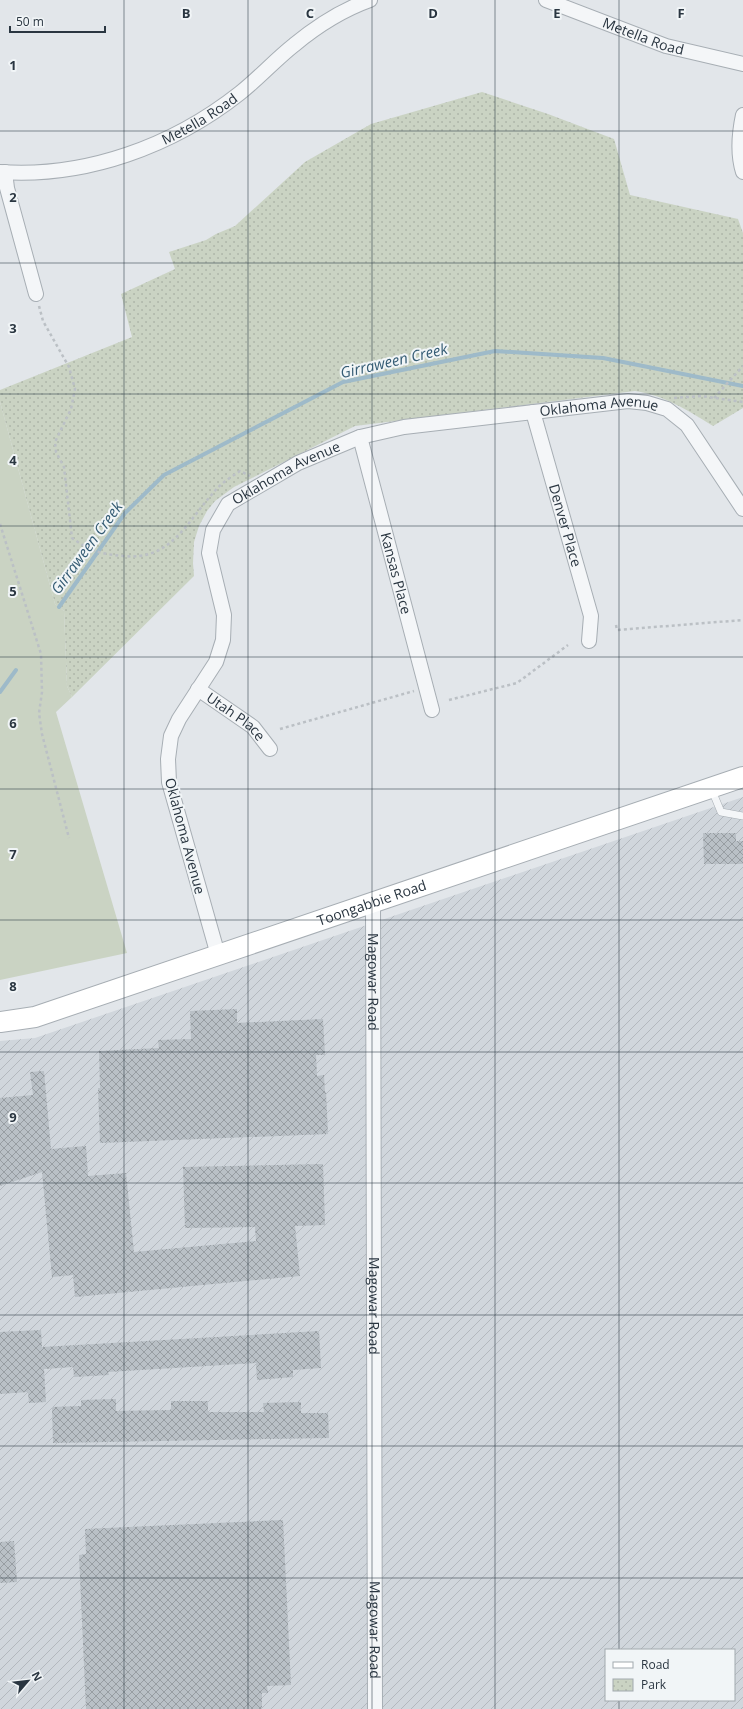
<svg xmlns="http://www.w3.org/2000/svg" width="743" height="1709" font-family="'Open Sans',sans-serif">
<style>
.industrial{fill:url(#industrial-furrows);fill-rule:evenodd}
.green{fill:#cad3c3}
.park{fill:url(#park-dots)}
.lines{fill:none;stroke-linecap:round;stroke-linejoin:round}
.stream{stroke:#9ebac9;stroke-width:4}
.building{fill:url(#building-cross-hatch)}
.service-casing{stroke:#a7aeb4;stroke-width:8}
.minor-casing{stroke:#a7aeb4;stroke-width:16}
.secondary-casing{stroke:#a7aeb4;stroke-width:22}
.path{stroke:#bbc0c5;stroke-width:2.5;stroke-dasharray:3 3;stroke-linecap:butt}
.service{stroke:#f4f6f8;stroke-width:7}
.minor{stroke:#f4f6f8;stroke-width:14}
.secondary{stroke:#fff;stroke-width:20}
.grid{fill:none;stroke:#2a3641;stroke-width:1;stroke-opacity:0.55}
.labels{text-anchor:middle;stroke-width:4;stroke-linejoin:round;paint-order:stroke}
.street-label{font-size:14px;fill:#2a3641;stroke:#f1f5f7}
.water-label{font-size:15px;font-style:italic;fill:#355c74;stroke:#f1f5f7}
.grid-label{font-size:13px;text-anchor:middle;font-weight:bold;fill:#2a3641;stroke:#f1f5f7;stroke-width:4;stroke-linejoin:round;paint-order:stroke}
</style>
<defs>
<pattern id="industrial-furrows" width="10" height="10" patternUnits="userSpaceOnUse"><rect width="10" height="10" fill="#d0d6dc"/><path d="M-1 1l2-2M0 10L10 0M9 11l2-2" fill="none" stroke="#b3b8be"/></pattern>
<pattern id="park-dots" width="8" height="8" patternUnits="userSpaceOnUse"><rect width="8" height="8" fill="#cad3c3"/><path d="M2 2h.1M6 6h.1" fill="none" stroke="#aeb6a9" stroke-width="1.8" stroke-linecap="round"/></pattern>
<pattern id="building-cross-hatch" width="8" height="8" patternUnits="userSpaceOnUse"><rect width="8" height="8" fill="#b9c0c6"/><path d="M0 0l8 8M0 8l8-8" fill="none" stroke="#979da2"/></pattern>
</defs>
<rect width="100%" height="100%" fill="#e2e6ea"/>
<path class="industrial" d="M743 797V1709H0V1041L35 1038ZM606 1650H734V1700H606Z"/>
<path class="green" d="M0 402 55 604 64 611 67 686 72 697 56 712 127 953 0 980Z"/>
<path class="park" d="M482 92 548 114 614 139 630 195 738 219 743 233V408L713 426C687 410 666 396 635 391L355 426 234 487 215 501 207 511 199 526 194 542 193 563 194 576 72 697 67 686 64 611 55 604 0 402V390L132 337 121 294 175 269 169 252 206 240 216 234 235 226 305 162 371 124Z"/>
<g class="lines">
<path class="stream" d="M59 607 125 513 164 475 343 382 495 351 603 358 743 386
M0 692 16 670"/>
</g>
<path class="building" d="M703 833H736V841H743V864H704Z
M237 1009V1023L323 1019 325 1055H316L317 1076 324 1075 325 1092H326L328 1134 100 1143 98 1088H100L99 1051 159 1048 158 1040 191 1039 190 1011Z
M44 1071 51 1149 86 1146 88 1176 126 1173 134 1252 256 1241 255 1227 185 1228 183 1167 323 1164 325 1225 295 1226 300 1276 75 1297 73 1275 52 1277 42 1172 0 1186V1098L33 1095 30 1072Z
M41 1330 42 1347 319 1331 321 1368 293 1370V1377L257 1380 256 1363 108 1372 109 1375 74 1377 73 1367 44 1369 46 1402 29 1403 28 1392 0 1394V1332Z
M116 1399V1411L171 1410V1401H208V1412H264L263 1403 301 1402V1413H328L329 1438 53 1443 52 1407 81 1406V1400Z
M283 1520 291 1685 267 1686 268 1693H262V1709H86L79 1555 86 1554 85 1529Z
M14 1541 17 1582 0 1583V1542Z"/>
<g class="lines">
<defs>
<path id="service" d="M711 788 721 812 743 816"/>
<g id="minor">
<path id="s1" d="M546 0 666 46 743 64"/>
<path d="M743 115C739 134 737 153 743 172"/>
<path id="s2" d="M0 172C86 178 173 146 240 93 259 78 275 60 294 45 317 26 342 10 370 0"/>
<path d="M5 172 7 188 36 294"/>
<path id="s3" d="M533 412 591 616 589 641"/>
<path id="s4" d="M360 437 432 710"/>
<path id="s5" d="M198 689 253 727 270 749"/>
<path id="s6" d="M373 903 375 1709"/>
<path id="s7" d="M218 955 169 782 168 759 171 736 179 719 216 662 223 640 224 615 209 553 213 530 228 504 298 463 360 437 404 427 628 401 647 403 667 409 687 425 743 509"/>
</g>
<g id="secondary">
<path id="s8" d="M0 1022 35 1017 743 777"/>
</g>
</defs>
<use href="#service" class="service-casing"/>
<use href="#minor" class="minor-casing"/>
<use href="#secondary" class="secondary-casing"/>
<path class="path" d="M39 306 43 321 69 367 75 389 71 409 55 442 56 452 64 467 72 538C90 551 101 554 123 556 171 561 186 523 214 492 221 483 231 477 240 471L250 476
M674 398 701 396 743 402
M714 398 743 366
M0 524 41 654 42 692 39 713 42 734 69 838
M616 625 617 630 743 620
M449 700 517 683 568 645
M280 729 414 691"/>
<use href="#service" class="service"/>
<use href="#minor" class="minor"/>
<use href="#secondary" class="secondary"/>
</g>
<path class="grid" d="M124 0V1709M248 0V1709M372 0V1709M495 0V1709M619 0V1650M0 131H743M0 263H743M0 394H743M0 526H743M0 657H743M0 789H743M0 920H743M0 1052H743M0 1183H743M0 1315H743M0 1446H743M0 1578H743M619 1700V1709"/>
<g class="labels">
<g class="street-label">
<text dy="5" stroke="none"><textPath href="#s1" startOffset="104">Metella Road</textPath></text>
<text dy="5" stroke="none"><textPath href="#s2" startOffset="210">Metella Road</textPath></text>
<text dy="5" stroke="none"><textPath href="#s7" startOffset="868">Oklahoma Avenue</textPath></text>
<text dy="5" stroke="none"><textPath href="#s7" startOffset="544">Oklahoma Avenue</textPath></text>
<text dy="5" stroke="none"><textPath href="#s3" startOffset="118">Denver Place</textPath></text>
<text dy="5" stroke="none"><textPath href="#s4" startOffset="141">Kansas Place</textPath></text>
<text dy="5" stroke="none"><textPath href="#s5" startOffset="47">Utah Place</textPath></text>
<text transform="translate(185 836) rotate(75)" y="5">Oklahoma Avenue</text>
<text dy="5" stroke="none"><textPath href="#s8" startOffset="391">Toongabbie Road</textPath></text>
<text dy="5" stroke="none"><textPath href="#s6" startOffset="79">Magowar Road</textPath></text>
<text dy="5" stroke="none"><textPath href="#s6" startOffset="403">Magowar Road</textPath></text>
<text dy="5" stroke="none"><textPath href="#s6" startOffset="727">Magowar Road</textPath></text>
</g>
<g class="water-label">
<text transform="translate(394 361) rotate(-13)" y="5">Girraween Creek</text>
<text transform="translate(87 548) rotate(-54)" y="5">Girraween Creek</text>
</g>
</g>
<g class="grid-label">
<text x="186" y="18">B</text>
<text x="310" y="18">C</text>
<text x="433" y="18">D</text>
<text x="557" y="18">E</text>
<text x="681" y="18">F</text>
<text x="13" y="70">1</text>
<text x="13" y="202">2</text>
<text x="13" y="333">3</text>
<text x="13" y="465">4</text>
<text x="13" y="596">5</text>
<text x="13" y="728">6</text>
<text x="13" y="859">7</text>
<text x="13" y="991">8</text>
<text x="13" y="1122">9</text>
</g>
<rect x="605" y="1649" width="130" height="52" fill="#f1f5f7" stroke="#a1a9ae"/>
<rect x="613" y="1662" width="20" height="6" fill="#ffffff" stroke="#a1a9ae"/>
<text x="641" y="1669" font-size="12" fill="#2a3641">Road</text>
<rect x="613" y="1679" width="20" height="12" fill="url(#park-dots)" stroke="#a1a9ae"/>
<text x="641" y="1689" font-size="12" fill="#2a3641">Park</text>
<g transform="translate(28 1681) rotate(62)" stroke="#f1f5f7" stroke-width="3" paint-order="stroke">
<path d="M0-3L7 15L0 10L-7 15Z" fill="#2a3641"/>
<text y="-6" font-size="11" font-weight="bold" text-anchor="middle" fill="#2a3641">N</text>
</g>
<path d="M10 26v6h95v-6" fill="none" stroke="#2a3641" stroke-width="2"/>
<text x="16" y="26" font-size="12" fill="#2a3641" stroke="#f1f5f7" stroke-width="3" paint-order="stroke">50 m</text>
</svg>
